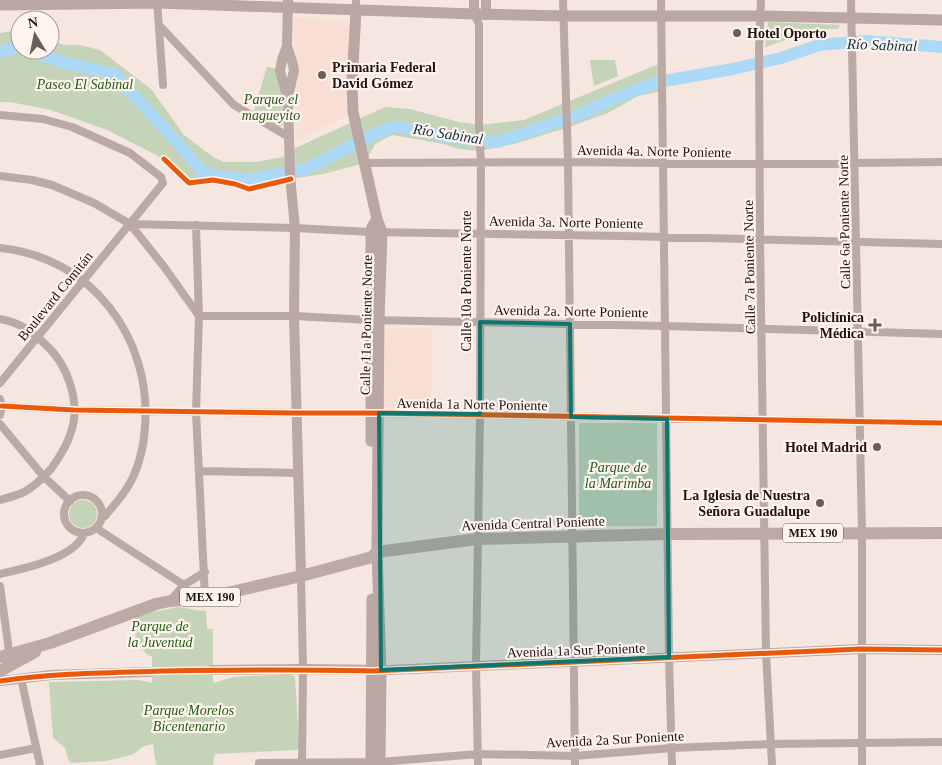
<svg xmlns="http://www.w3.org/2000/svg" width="942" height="765" font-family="'Times New Roman',serif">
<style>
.built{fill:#f8ded3}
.green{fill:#c5d3b8}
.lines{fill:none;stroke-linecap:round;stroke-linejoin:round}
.river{stroke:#acd9f5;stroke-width:12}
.tertiary-tunnel{stroke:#d5c6c0;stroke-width:10;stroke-dasharray:10 5;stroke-linecap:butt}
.minor{stroke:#baa9a4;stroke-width:8}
.tertiary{stroke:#baa9a4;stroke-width:10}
.secondary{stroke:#baa6a3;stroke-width:11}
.primary{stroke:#beaaa4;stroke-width:12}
.cycleway-casing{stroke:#fef3ee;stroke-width:8}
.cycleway{stroke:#e8590c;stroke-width:5}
.marked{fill:#0f766e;fill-opacity:0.2;stroke:#0f766e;stroke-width:4;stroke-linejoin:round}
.poi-dot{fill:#695e58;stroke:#fef3ee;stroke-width:2}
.labels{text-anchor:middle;stroke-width:4.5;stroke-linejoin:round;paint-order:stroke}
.shield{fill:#fef3ee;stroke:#605753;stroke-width:1}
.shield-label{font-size:12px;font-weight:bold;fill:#1d1410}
.poi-label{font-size:14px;font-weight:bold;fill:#1d1410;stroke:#fef3ee;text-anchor:end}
.park-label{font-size:14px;font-style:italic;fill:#205e14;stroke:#fef3ee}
.street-label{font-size:14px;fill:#1d1410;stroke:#fef3ee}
.water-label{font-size:15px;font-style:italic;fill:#0f2f41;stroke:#fef3ee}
</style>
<rect width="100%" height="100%" fill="#f5e6df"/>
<path class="built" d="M294 18 349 21 346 116 297 140 295 84 299 66 294 46Z
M386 328 432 329 431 409 384 408Z"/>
<path class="green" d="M768 22 840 25 838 29C810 28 791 39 765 47Z
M14 31H20V50H50V39L64 45H80L100 50 151 89 184 135 213 157 224 162H256L283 157 289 151 385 107 410 109 459 122 479 125 524 120 661 63 662 91 638 96 608 113 569 127 514 144 480 151 458 149 444 144 392 135 375 144 365 163 323 174 291 179 249 189 235 184 213 180 189 183 164 159 107 130 51 110 10 102H0V33Z
M590 60H615L618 76 594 86Z
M267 67 278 69 285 98V123L278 128 253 114Z
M579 423H657V526H579Z
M69 514a14 14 0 1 1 28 0a14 14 0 1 1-28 0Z
M178 607C188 608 196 611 206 611L207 629H213V683L233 677 291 674 295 677 299 746 297 750 215 754 213 765H157L155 759 153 744 142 747 134 754 123 757 106 761 72 763 69 761 65 748 53 738 49 682 139 680 152 683V657C137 650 135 634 130 619L153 612Z"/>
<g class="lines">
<path class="river" d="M27 50 65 63 114 74 184 150 203 173 245 180 306 169 372 135 391 128 401 127 452 138 498 142 578 115 620 96 658 82 733 69 781 58 819 45 866 41 942 47
M0 52 20 47"/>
<path class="tertiary-tunnel" d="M149 672 211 670"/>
<path class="minor" d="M157 0 163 85
M563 0 568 162 575 765
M661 0 669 657 672 765
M761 0 759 50 760 239 766 653 772 765
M851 0 862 533V765
M356 10V0
M474 14 479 24V127L481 162 480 414 476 665 478 765
M159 25 234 105 289 137
M0 115 43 119 72 127 130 153 161 177 163 183 0 383
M365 163 568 162 760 164 942 162
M0 176 32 180 52 185 94 203 130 224 165 268 199 316
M130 224 295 228 371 232 624 236 942 244
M196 225 199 316 196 412 205 598
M0 248C91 257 152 337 145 427 144 447 138 471 127 488 121 498 113 506 106 515L102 518
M199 316H294L370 320 665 326 942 334
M0 319C21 323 31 331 46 345 68 365 81 403 71 432 67 446 59 458 51 469 43 478 33 488 22 493 15 496 7 498 0 500
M0 399 2 406 0 415
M2 406 74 410 297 413H379L942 423
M0 424 44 477 70 501
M199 471 298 473
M64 514a19 19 0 1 1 38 0a19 19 0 1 1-38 0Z
M96 528 184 585
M0 574C23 569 76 558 84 533
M301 576 303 669 302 765
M0 586 10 658
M170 601 184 585 205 572
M21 678 40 765
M0 755 36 748
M259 765V763L380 762 478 754 575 756 672 748 771 744 942 742"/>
<path class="tertiary" d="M288 0 287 46 292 61 294 70 288 97
M486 0V15
M474 14V0
M287 46 282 60 280 71 288 99 290 176 295 228 294 316 301 576
M211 670 303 669 389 670 861 649 942 650
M0 681 51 675 149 672"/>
<path class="secondary" d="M0 5 158 3 474 14 564 16H761L942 20
M356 10 352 84 353 112 377 219 382 232 379 320 377 552 381 670 380 765
M371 441V232L372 227 377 219
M371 765 372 599"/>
<path class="primary" d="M0 657 50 643 156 604 170 601 205 598 301 576 372 557 377 552 477 539 668 534 942 533
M0 671 35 652"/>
<defs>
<path id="cycleway" d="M164 159 189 183 213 180 235 184 249 189 291 179
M2 406 74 410 297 413H379L942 423
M0 681C54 673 108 673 163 671 233 670 302 669 372 671L861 649 942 650"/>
</defs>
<use href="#cycleway" class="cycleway-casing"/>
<use href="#cycleway" class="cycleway"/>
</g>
<path class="marked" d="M480 322 570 324 571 417 667 419 669 657 381 670 379 413 480 414Z"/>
<g class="poi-dot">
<circle cx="737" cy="33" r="5"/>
<circle cx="322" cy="75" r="5"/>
<path d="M872.5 317.5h5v5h5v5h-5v5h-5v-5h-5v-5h5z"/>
<circle cx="877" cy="447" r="5"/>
<circle cx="820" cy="503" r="5"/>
</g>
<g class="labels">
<g class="shield">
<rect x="783" y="523.5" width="60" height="19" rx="4"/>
<rect x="180" y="587.5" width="60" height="19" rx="4"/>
</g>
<g class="shield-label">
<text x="813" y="537">MEX 190</text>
<text x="210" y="601">MEX 190</text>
</g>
<g class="poi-label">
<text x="747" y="38" text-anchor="start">Hotel Oporto</text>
<text x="332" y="72" text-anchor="start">Primaria Federal<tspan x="332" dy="16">David Gómez</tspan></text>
<text x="864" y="322">Policlínica<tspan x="864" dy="16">Médica</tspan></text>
<text x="867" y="452">Hotel Madrid</text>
<text x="810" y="500">La Iglesia de Nuestra<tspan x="810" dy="16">Señora Guadalupe</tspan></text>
</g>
<g class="park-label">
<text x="85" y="89">Paseo El Sabinal</text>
<text x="271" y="104">Parque el<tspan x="271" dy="16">magueyito</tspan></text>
<text x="618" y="472">Parque de<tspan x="618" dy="16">la Marimba</tspan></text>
<text x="160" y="631">Parque de<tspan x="160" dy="16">la Juventud</tspan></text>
<text x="189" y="715">Parque Morelos<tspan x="189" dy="16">Bicentenario</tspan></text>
</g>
<g class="street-label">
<text transform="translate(654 151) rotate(1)" y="5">Avenida 4a. Norte Poniente</text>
<text transform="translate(566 222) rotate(1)" y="5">Avenida 3a. Norte Poniente</text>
<text transform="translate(844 222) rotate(-91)" y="5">Calle 6a Poniente Norte</text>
<text transform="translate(749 267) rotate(-91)" y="5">Calle 7a Poniente Norte</text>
<text transform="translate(466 281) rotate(-90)" y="5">Calle 10a Poniente Norte</text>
<text transform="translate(55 296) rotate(-51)" y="5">Boulevard Comitán</text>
<text transform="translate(571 311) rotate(1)" y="5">Avenida 2a. Norte Poniente</text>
<text transform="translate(366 325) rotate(-89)" y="5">Calle 11a Poniente Norte</text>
<text transform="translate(472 404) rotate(1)" y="5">Avenida 1a Norte Poniente</text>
<text transform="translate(533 523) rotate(-2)" y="5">Avenida Central Poniente</text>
<text transform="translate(576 650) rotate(-2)" y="5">Avenida 1a Sur Poniente</text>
<text transform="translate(615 739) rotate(-3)" y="5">Avenida 2a Sur Poniente</text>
</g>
<g class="water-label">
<text transform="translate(882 45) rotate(2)" y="5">Río Sabinal</text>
<text transform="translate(448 134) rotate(9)" y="5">Río Sabinal</text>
</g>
</g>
<g transform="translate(35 35) rotate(350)"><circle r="24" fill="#fef3ee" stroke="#a49a95"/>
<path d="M0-4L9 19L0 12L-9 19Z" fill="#695e58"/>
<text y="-8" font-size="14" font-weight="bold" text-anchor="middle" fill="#1d1410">N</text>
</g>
</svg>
